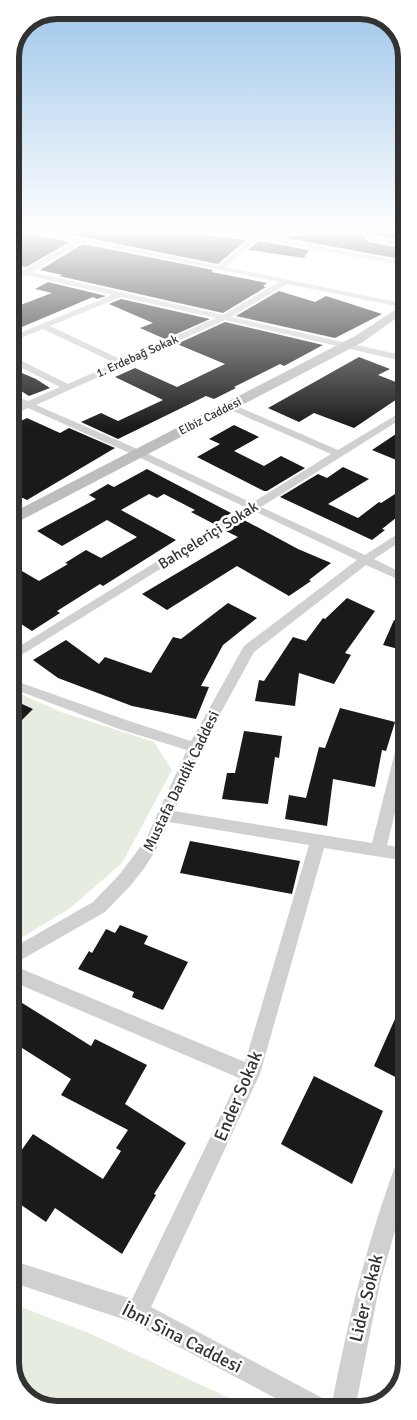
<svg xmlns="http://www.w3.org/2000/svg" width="417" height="1420" font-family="Signika,sans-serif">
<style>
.green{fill:#e6ecdf}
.building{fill:#1a1a1a}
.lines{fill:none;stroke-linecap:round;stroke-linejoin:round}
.street{fill:#d0d0d0;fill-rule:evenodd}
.secondary{fill:#bdbdbd;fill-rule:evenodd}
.labels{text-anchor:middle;stroke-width:5;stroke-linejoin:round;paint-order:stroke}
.far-street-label{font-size:12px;fill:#333;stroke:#fff}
.street-label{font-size:15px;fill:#333;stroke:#fff}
.near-street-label{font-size:18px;fill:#333;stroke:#fff}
.rim{fill:none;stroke:#333;stroke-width:6}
</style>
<rect width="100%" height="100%" fill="#fff"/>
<path class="green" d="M11 690 61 712 154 742 172 770 122 863 69 909 11 944Z
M11 1303 91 1334 253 1409 51 1410 26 1398 11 1373Z"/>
<path class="building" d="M10 229H22L27 233 70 242 26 267 10 263Z
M43 229H176L198 234 246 240 218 264Z
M359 229 368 242 406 249V260L280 237 327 234 334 230Z
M369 229H406V241L373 235Z
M259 241 309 250 304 258 248 250Z
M83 244 213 270 211 272 267 283 263 286 266 287 223 313 59 276 62 275 40 270Z
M48 282 106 296 97 299 93 297 10 332V309L52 293 35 289Z
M279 291 315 302 326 296 382 314 335 338 236 316Z
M121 299 210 319 165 339 140 328 153 323 109 304Z
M225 322 323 345 284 366 280 364 234 387 236 388 214 399 206 396 118 439 81 422 101 413 118 421 163 400 115 377 135 368 177 387 225 364 177 344Z
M359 357 390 369 378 375 406 386V393L354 428 314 413 299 422 268 408Z
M10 368 36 379 50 388 29 396 10 384Z
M27 418 60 433 69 428 115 448 27 500 10 492V426Z
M234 425 259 437 234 451 264 466 281 456 305 468 267 491H264L197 457 220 444 209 439Z
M406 427V464L372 450 390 438Z
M343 467 369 479 328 504 358 518 379 502 381 503 406 487V510L382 529 385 530 372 540 280 497 318 474 327 478Z
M147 469 231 513 214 524 191 512 195 510 164 494 157 498 149 494 121 510 176 540 103 586 100 584 57 611 60 613 32 631 21 624 10 631V564L39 581 68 564 65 563 86 550 101 558 137 537 107 520 62 546 37 531 96 499 89 495 108 484 114 487Z
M244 520 298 549 331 563 309 580 311 581 289 596 237 566 167 610 142 594 238 537 226 531Z
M347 598 375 611 345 653 351 655 334 684 299 673 295 706 255 701 259 680 264 681 293 637 306 641 323 618 325 619Z
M228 603 257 618 223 645 201 686 209 687 196 719 132 706 58 678 33 660 66 640 99 664 105 657 151 673 173 637 181 639Z
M394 620 406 625V651L383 645Z
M11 699 33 709 11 731Z
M340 708 395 722 386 751 382 750 375 787 333 779 327 826 285 819 289 795 306 798 319 747 325 748Z
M244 731 282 736 279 758 275 757 268 804 222 799 227 773H235Z
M190 841 300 861 292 894 180 873Z
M120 925 148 936 144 944 188 962 163 1010 132 997 134 992 78 969 89 951 92 953 106 929 115 933Z
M407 992V1083L374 1066Z
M11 996 91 1046 95 1039 147 1065 125 1104 186 1143 154 1194 156 1195 122 1254 55 1208 46 1222 11 1198V1165L33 1134 103 1179 121 1151 116 1148 128 1130 61 1095 71 1079 11 1041Z
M314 1076 383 1111 352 1184 281 1144Z"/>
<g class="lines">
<path class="street" d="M24 229H35L219 266 251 238 238 235 237 234 240 232 406 262V266L258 239 226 267 406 304V308L287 284 231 317 406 356V362L225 320 36 405 142 451 252 503 331 454 226 408V404H232L338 450 406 409V416L261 507 365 555 402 531 406 530V538L374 559 406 575V583L366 565 254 652 202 747 174 811 372 843 400 732 402 728 407 727V764L387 845 407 849V861L324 848 260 1074 151 1307 328 1401 331 1408C347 1324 367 1241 397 1161L400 1154 407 1151V1189L380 1283 355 1409H296L132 1322 11 1282V1260L132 1299 239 1078 11 981V949L93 902 119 875 145 841 187 750 119 729 11 688 10 679 129 721 191 741 244 646 357 560 254 511 10 662V652L245 507 134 455 28 408 10 416V409L20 405 10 401V394L28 401 60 387 10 362V355L68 384 115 363 43 329 10 342V337L112 295 26 275 22 276 19 273 10 271V267L24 270 75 241 27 231ZM83 242 279 282 223 315 32 272ZM121 297 216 318 122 360 50 326ZM169 822 309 845 245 1062 12 965 105 912 131 885 145 867 157 848Z
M361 229H367L372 237 406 243V247L368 240Z"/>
<path class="secondary" d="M193 229C211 227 229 231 247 232 275 233 304 226 332 229L327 232 247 238 198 232Z
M406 303V311L363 342 10 526V514L355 336Z"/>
</g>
<linearGradient id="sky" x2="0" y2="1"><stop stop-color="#9ec6ea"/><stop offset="0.54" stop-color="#fff"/><stop offset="1" stop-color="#fff" stop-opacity="0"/></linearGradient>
<rect width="417" height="427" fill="url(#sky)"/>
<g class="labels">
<g class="far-street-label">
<text transform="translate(137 356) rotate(-24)" y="4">1. Erdebağ Sokak</text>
<text transform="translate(210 416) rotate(-27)" y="4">Elbiz Caddesi</text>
</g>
<g class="street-label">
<text transform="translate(208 535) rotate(-32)" y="5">Bahçeleriçi Sokak</text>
<text transform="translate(181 781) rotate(-64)" y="5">Mustafa Dandik Caddesi</text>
</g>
<g class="near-street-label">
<text transform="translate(238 1096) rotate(-67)" y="6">Ender Sokak</text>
<text transform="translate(366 1298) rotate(-76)" y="6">Lider Sokak</text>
<text transform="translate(182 1338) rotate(27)" y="6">İbni Sina Caddesi</text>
</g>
</g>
<path d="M0 0H417V1420H0ZM57 19H360A38 38 0 0 1 398 57V1363A38 38 0 0 1 360 1401H57A38 38 0 0 1 19 1363V57A38 38 0 0 1 57 19Z" fill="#fff" fill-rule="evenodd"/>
<path class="rim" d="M57 19H360A38 38 0 0 1 398 57V1363A38 38 0 0 1 360 1401H57A38 38 0 0 1 19 1363V57A38 38 0 0 1 57 19Z"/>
</svg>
